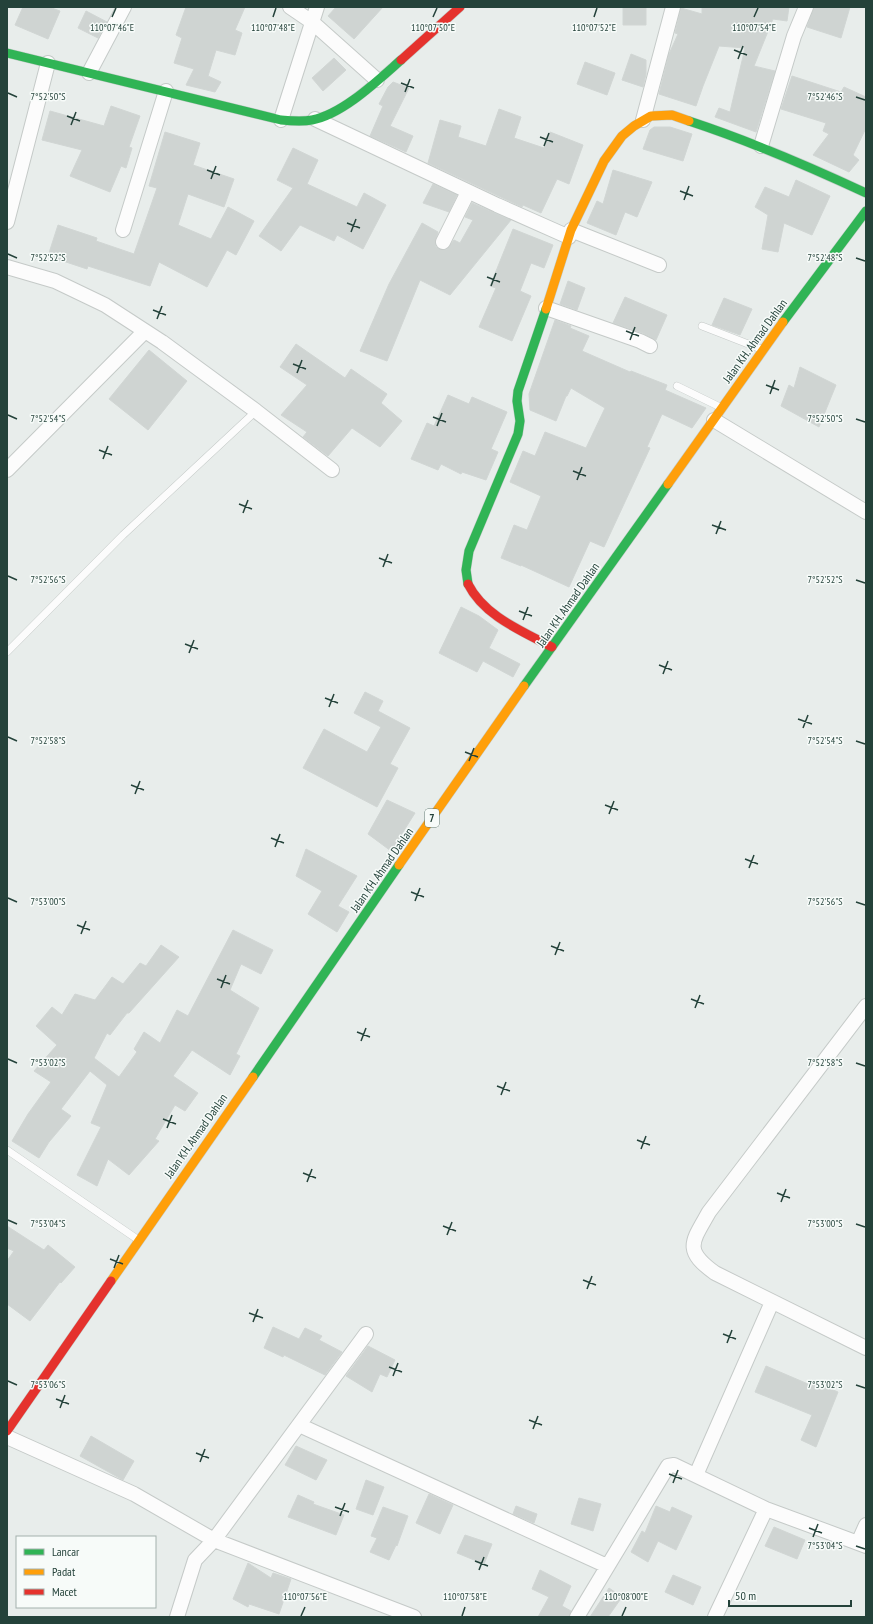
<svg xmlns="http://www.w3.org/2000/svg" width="873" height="1624" font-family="'PT Sans Narrow',sans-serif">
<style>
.building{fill:#cfd4d2;stroke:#d1d6d4}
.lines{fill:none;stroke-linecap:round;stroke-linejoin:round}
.lane-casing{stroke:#c5cac8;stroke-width:8}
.street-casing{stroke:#c5cac8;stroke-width:16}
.fast-casing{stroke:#c3cbc8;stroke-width:10}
.slow-casing{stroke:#c3cbc8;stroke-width:10}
.jam-casing{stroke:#c3cbc8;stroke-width:10}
.lane{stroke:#fcfcfc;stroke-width:7}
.street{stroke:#fcfcfc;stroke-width:14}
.fast{stroke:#30b455;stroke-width:9}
.slow{stroke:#ff9f0a;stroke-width:9}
.jam{stroke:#e5322d;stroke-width:9}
.ticks{fill:none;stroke:#24423a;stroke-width:1.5}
.labels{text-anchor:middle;stroke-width:3;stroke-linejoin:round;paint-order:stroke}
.shield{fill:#f7fbf9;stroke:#637a73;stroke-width:1}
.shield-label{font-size:11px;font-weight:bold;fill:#24423a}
.street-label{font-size:12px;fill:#24423a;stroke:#f7fbf9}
.ticks-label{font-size:10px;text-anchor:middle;fill:#24423a;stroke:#f7fbf9;stroke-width:3;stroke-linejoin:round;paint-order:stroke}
</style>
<rect width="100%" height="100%" fill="#e8edeb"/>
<path class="building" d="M23 7H49L60 11 48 39 15 25Z
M186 7H245L235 30 242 33 235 55 216 50 208 76 221 82 215 92 186 85 194 69 174 63 182 38 176 35Z
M336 7H383L354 39 328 16Z
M623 7H646V25H623Z
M702 7H789L787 21 773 19 754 66 775 71 756 132 715 117 719 108 730 112 745 48 719 46 703 86 696 106 659 94 669 54 678 34 675 33 681 8 702 14Z
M814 7H850L841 38 807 27Z
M86 11 107 22 98 38 78 28Z
M631 54 646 60V74L643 87 622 80Z
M334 58 346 70 323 91 312 78Z
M585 62 615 73 607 95 577 84Z
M792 76 841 92 844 87 866 97V128L853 155 859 160 849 172 813 155 829 134 823 131 826 123 781 109Z
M393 82 409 88 390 126 413 136 406 152 370 136 383 106 379 104 388 87Z
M111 106 140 116 129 147 132 148 126 168 121 166 110 192 70 176 82 150 42 140 50 111 104 126Z
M499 109 521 117 514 138 544 148 550 132 583 145 569 184 557 179 541 213 523 205 522 207 428 163 440 120 461 126 458 137 486 146Z
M654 127H670L692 134 683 161 643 149 650 130Z
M165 132 200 143 193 165 234 179 224 207 188 194 178 225 211 239 228 207 254 221 236 255 227 250 207 287 159 262 150 286 88 266 87 269 48 256 58 225 97 238 96 241 134 254 157 188 149 186Z
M293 148 318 160 307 184 357 207 364 193 386 205 363 249 337 235 334 241 300 225 281 251 259 236 293 188 277 180Z
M613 170 652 182 637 217 625 212 616 235 587 223 597 201 603 204Z
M796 180 830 196 812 235 784 223 778 252 762 249 768 215 755 207 765 187 789 197Z
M433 184 457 195 449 212 423 203Z
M472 203 511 220 450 295 420 280 387 361 360 351 389 284 422 223 438 232 435 242 436 247 443 250 447 249 454 240 460 243 473 220 465 217Z
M513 229 553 245 544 268 531 263 520 291 531 296 512 341 479 327 496 288 490 286Z
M568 281 585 288 577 310 560 304Z
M625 297 667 315 656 340 643 333 613 323Z
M724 298 752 309 740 335 712 325Z
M555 320 571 326 570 328 589 336 582 351 630 372 631 371 667 385 665 390 706 408 692 428 662 414 647 447 650 448 604 547 590 541 569 587 521 565V566L501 558 514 525 527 530 541 496 510 482 523 451 535 456 545 432 586 448 605 408 571 388 567 396H566L556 421 530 410 529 394Z
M296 344 345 378 351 369 387 394 381 403 402 421 380 447 352 428 328 456 303 437 307 432 281 415 307 385 280 367Z
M149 350 187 381 148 430 109 399Z
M800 367 836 385 819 427 781 406 789 385 794 388Z
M448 395 469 404 472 397 507 412 491 449 498 452 486 480 462 472 461 474 441 464 438 470 411 459 427 423 434 426Z
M461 607 479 616 498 630 489 648 520 664 513 677 483 661 477 672 439 653Z
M365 692 383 701 378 711 410 728 390 764 398 768 377 807 303 768 324 729 367 752 381 727 354 713Z
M387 800 415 813 391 851 368 834Z
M306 849 357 876 338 906 349 912 337 932 308 914 322 891 296 876Z
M233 930 273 950 261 974 241 964 230 990 259 1008 236 1054 240 1056 230 1075 192 1050 173 1076 198 1093 185 1111 175 1105 155 1139 159 1141 129 1175 108 1159 97 1186 77 1175 101 1127 91 1123 107 1085 90 1071 61 1109 71 1116 49 1142 39 1158 12 1141 28 1114 51 1082 34 1071 57 1045 36 1026 52 1007 62 1015 75 994 95 1000 112 977 123 984 140 963 146 966 161 945 179 957 129 1013H127L110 1035 107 1033 94 1058 119 1077 137 1052 134 1049 144 1032 160 1043 177 1010 188 1016Z
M7 1226 44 1250 48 1245 75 1267 61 1283 60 1282 30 1321 7 1304V1261L14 1251 7 1248Z
M273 1327 299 1339 305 1328 322 1336 319 1340 342 1352 325 1375 284 1355 283 1357 264 1348Z
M368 1346 395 1360 387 1377 380 1374 372 1392 346 1376Z
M766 1366 808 1384 810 1380 838 1392 816 1447 801 1440 812 1415 755 1392Z
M91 1436 134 1461 123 1480 80 1456Z
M296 1446 327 1460 316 1480 285 1465Z
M366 1480 384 1487 373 1515 356 1509Z
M429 1494 453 1505 440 1534 416 1523Z
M298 1495 314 1502 313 1504 344 1515 336 1535 288 1517Z
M579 1498 601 1504 593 1531 571 1524Z
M516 1506 537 1514 534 1523 513 1514Z
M656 1506 670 1512 672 1507 692 1516 676 1550 658 1541 648 1562 631 1552 642 1531 645 1533Z
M383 1507 408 1516 397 1546 396 1545 389 1560 370 1552 377 1538 371 1536Z
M774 1527 805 1540 797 1559 765 1546Z
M465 1535 492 1544 484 1564 457 1553Z
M248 1563 271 1578 273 1573 291 1579 279 1614 249 1604 248 1607 233 1599Z
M540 1570 571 1586 562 1606 571 1611 569 1617H538L549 1597 532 1589Z
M673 1575 701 1587 693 1605 665 1592Z
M609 1588 622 1597 608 1617H590Z"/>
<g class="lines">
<defs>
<path id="lane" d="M702 326 761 349
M677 386 720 407
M7 652 123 535 256 411
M7 1150 137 1239"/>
<path id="street" d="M290 7 312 22 377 80
M89 73 124 7
M315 119 497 205 569 237
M281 120 317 7
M643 120 673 7
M761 146 794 36 806 7
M7 222 48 63
M123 230 166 91
M571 230 659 265
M443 242 468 192
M7 267 55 281 105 305 162 342 256 411 332 470
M546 308 640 341 650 346
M714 420 866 512
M7 470 145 331
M866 1006 709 1212C692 1242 683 1250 715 1273L866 1348
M299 1425 607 1566
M7 1437 134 1494 214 1540 414 1617
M696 1475 772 1302
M866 1525 858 1543 866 1546
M177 1617 195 1560 214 1540 366 1334
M577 1617 668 1466 674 1465 766 1509 858 1543
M715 1617 766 1509"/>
<path id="fast" d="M7 53 281 120C291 121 302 122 312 120 343 114 377 81 401 60
M689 121C750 141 808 166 866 193
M783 322 866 211
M468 584 466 570 469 551 518 434 520 421 517 401 518 391 546 309
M524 686 668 484
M253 1077 399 865"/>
<path id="slow" d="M546 309 571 230 604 161 622 136 634 126 651 116 672 115 689 121
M668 484 783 322
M399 865 524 686
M111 1281 253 1077"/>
<path id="jam" d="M401 60 460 7
M468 584C484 616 522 631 552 647
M7 1431 111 1281"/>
</defs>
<use href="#lane" class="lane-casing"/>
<use href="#street" class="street-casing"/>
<use href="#fast" class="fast-casing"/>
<use href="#slow" class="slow-casing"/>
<use href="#jam" class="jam-casing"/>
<use href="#lane" class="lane"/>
<use href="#street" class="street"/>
<use href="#fast" class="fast"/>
<use href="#slow" class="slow"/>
<use href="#jam" class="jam"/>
</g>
<path class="ticks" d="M112 17 116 8M273 17 276 8M433 17 437 8M594 17 597 8M754 17 758 8M734 50 747 55M738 59 743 46M401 83 414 88M405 92 410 79M8 93 17 97M856 97 865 100M67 116 80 121M71 125 76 112M540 137 553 142M544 146 549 133M207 170 220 175M211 179 216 166M680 191 693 196M684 200 689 186M347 223 360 228M351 232 356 219M8 254 17 258M856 258 865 261M487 277 500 282M491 286 496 273M153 310 166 315M157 319 162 306M626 331 639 336M630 340 635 327M293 364 306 369M297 373 302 360M766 385 779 390M770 394 775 380M8 415 17 419M433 417 446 422M856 419 865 422M437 426 442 413M99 450 112 455M103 459 108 446M573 471 586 476M577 480 582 467M239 504 252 509M243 513 248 500M712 525 726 530M716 534 721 521M379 558 392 563M383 567 388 554M8 576 17 580M856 580 865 583M519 611 532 616M523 620 528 607M185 644 198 649M189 653 194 640M659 665 672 670M663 674 668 661M325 698 338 703M329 707 334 694M798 719 812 724M803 728 808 715M8 737 17 741M856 741 865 744M465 752 478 757M469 761 474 748M131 785 144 790M135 794 140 781M605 805 618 810M609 814 614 801M271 838 284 843M275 847 280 834M745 859 758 864M749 868 754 855M411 892 424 897M8 898 17 902M415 901 420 888M856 902 865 905M77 925 90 930M81 934 86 921M551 946 564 951M555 955 560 942M217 979 230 984M221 988 226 975M691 999 704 1004M695 1008 700 995M357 1032 370 1037M361 1041 366 1028M8 1059 17 1063M856 1063 865 1066M497 1086 510 1091M501 1095 506 1082M163 1119 176 1124M167 1128 172 1115M637 1140 650 1145M641 1149 646 1136M303 1173 316 1178M307 1182 312 1169M777 1193 790 1198M781 1202 786 1189M8 1220 17 1224M856 1224 865 1227M443 1226 456 1231M447 1235 452 1222M110 1259 123 1264M114 1268 119 1255M583 1280 596 1285M587 1289 592 1276M249 1313 263 1318M253 1322 258 1309M723 1334 736 1339M727 1343 732 1330M389 1367 402 1372M393 1376 398 1363M8 1381 17 1385M856 1385 865 1388M56 1399 69 1404M60 1408 65 1395M529 1420 542 1425M533 1429 538 1416M196 1453 209 1458M200 1462 205 1449M669 1474 682 1479M673 1483 678 1470M335 1507 349 1512M340 1516 345 1503M809 1528 822 1533M813 1537 818 1524M856 1546 865 1549M475 1561 488 1566M479 1570 484 1557M301 1616 305 1607M462 1616 465 1607M622 1616 626 1607"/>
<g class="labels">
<rect class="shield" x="425" y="809" width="14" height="18" rx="3"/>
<g class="shield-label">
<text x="432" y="822">7</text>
</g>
<g class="street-label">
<text transform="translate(755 341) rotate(-54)" y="4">Jalan KH. Ahmad Dahlan</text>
<text transform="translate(568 605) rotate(-55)" y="4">Jalan KH. Ahmad Dahlan</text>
<text transform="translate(382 870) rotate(-55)" y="4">Jalan KH. Ahmad Dahlan</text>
<text transform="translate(196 1136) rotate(-55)" y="4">Jalan KH. Ahmad Dahlan</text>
</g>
</g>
<g class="ticks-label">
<text x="112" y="31">110°07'46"E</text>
<text x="273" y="31">110°07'48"E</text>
<text x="433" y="31">110°07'50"E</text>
<text x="594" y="31">110°07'52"E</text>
<text x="754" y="31">110°07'54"E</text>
<text x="825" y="100">7°52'46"S</text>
<text x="48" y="100">7°52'50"S</text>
<text x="825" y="261">7°52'48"S</text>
<text x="48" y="261">7°52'52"S</text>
<text x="825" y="422">7°52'50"S</text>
<text x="48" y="422">7°52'54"S</text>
<text x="825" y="583">7°52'52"S</text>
<text x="48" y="583">7°52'56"S</text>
<text x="825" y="744">7°52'54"S</text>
<text x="48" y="744">7°52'58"S</text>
<text x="825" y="905">7°52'56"S</text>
<text x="48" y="905">7°53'00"S</text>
<text x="825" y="1066">7°52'58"S</text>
<text x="48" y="1066">7°53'02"S</text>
<text x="825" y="1227">7°53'00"S</text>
<text x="48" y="1227">7°53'04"S</text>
<text x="825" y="1388">7°53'02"S</text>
<text x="48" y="1388">7°53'06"S</text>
<text x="825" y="1549">7°53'04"S</text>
<text x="305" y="1600">110°07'56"E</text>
<text x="465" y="1600">110°07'58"E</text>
<text x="626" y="1600">110°08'00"E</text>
</g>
<rect width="873" height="1624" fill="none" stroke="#24423a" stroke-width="16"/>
<rect x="16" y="1536" width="140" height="72" fill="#f7fbf9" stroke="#a3b1ad"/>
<rect x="24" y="1549" width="20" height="6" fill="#30b455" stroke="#a3b1ad"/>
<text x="52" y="1556" font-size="12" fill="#24423a">Lancar</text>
<rect x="24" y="1569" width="20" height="6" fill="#ff9f0a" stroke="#a3b1ad"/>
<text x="52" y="1576" font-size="12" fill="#24423a">Padat</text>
<rect x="24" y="1589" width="20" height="6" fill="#e5322d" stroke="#a3b1ad"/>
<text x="52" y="1596" font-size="12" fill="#24423a">Macet</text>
<path d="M729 1600v6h122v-6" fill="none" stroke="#24423a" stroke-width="2"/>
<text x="735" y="1600" font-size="12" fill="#24423a" stroke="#f7fbf9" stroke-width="3" paint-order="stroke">50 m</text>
</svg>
